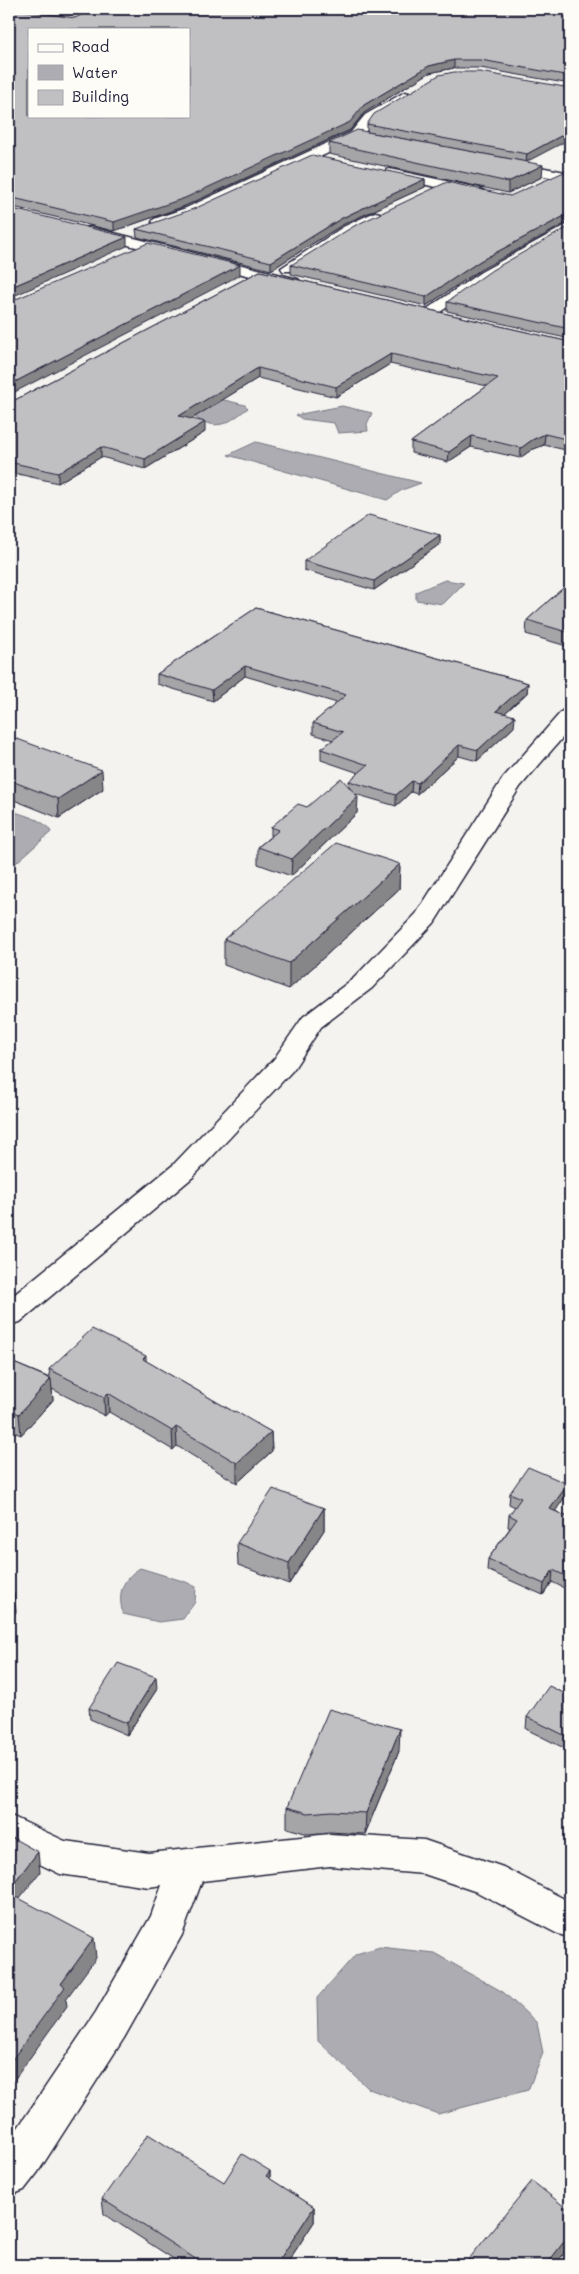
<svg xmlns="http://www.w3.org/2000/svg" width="579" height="2274" font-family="Mali,sans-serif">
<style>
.water{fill:#acacb2;stroke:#757582}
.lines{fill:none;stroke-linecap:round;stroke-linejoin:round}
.street-casing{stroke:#22223b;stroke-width:3}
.street{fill:#fdfcf7;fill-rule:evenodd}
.wall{fill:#a5a4a7;stroke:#22223b}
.shaded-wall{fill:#868688;stroke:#22223b}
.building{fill:#c0bfc2;stroke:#22223b;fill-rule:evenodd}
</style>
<rect width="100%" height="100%" fill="#f4f3ef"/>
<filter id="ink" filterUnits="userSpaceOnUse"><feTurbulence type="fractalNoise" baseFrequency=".02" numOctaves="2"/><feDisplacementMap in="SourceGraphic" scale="10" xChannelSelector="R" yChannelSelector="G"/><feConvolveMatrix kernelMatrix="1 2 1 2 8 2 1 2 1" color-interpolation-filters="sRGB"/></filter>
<g filter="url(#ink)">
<path class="water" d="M220 399 245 405 248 408C227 424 218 432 193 416Z
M342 406 372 413 367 424 368 431 338 433 334 423 302 419 296 415Z
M256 442 421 483 402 490 387 500 228 455Z
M445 580 464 583 443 604 416 600V592Z
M9 810C22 815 45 819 51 832L9 869Z
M140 1568 186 1582 196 1587 195 1602 183 1619 159 1622 123 1614C117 1593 122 1579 140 1568Z
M380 1947 434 1953 503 1992 537 2023 543 2053 528 2090 438 2114 369 2089 318 2041 317 1998 356 1954Z"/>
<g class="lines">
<defs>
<path id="street" d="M405 92 409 93 411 96 409 99 373 121 361 138 196 214 159 226 152 222 154 219 186 208 351 132 365 115Z
M505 160 570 173V181L500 167 498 164 500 161Z
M389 169 479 188 486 192 479 196 384 176 382 173Z
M375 212 380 213 382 216 380 219 353 233 293 271H283L281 268 343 227Z
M570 223V233L491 278 434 316H424L421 313 481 272Z
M90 227 298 279 301 282 298 285 293 287 85 234 83 231 85 228Z
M570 710V729L520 787 434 923 372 988 321 1027 293 1070 193 1177 20 1322 9 1325V1299L173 1165 274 1059 303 1017 354 978 416 914 503 778 562 711Z
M9 1815 65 1841 149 1853 330 1834 424 1840 503 1867 570 1902V1938L556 1933 477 1892 424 1874 330 1866 202 1881 182 1935 124 2038 38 2172 24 2190 9 2196V2141L96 2012 151 1916 162 1885 149 1887 60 1874 9 1849Z"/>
</defs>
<use href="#street" class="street-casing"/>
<use href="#street" class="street"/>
</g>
<path class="wall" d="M9 9 75 18 570 9V84L480 68H454L429 73 364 113 350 130 185 206 114 231 9 206Z
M22 9H87L74 15Z
M570 88 526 162 367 132V124Z
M329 143 542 177 508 193 329 154Z
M425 179V187L342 225 271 270 137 237 136 229Z
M510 196 480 270 426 306 291 274V265Z
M570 226V339L447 311V302Z
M260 271 570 342V451L544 445 531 450 520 458 471 447 448 462 411 453V442L487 386 390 364 336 397 258 378 191 419 205 432 145 469 101 457 58 483 9 472V400H15Z
M440 535V544L374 590 304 570V561Z
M570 582V647L526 634 527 620Z
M256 608 528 683 527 693 505 713 514 727 477 761 459 756 417 794 411 792 396 806 355 794 357 813 291 876 258 864V847L271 836V827L307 807 349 787V781L359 773 321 760V749L333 740 313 734V723L337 703 245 676 213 701 157 684V674Z
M9 736 103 789 59 818 9 798Z
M400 864 399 889 289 989 224 965V939Z
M146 1356V1361L234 1412 271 1432 272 1451 237 1483 177 1446 173 1450 109 1412 105 1416 52 1389 53 1400 21 1435 9 1430V1361L50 1378 49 1369Z
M568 1484 566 1495 555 1511 570 1518V1591L552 1582 543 1595 487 1570 488 1559 510 1528 508 1527 509 1515 515 1507 509 1504 510 1493Z
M324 1508V1530L289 1584 238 1565 237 1543Z
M157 1689 127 1735 90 1719 89 1708Z
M570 1696V1751L526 1729 527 1717Z
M399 1751 365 1834 330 1832 308 1834 287 1828V1807Z
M270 2171V2179L314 2207V2222L286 2265H183L104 2214 102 2199 224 2182Z"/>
<path class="shaded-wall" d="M73 9H87L74 15Z
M454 60V68L429 73 364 113 350 130 185 206 114 231V222L364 105 429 66Z
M570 131V139L526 162 527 154Z
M543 165 542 177 508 193V182Z
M425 179V187L342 225 271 270V262L342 218Z
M570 213V221L480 270 426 306V297L480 261Z
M127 237V246L9 298V288Z
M240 265V275L9 395V385Z
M391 354 390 364 336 397V387Z
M258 368V378L180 426 179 416Z
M205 422V432L145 469V459Z
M545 434 544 445 531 450 520 458 521 448 532 440Z
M472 436 471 447 448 462 449 452Z
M101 447V457L58 483V473Z
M440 535V544L374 590V581Z
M245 666V676L213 701 212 690Z
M528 683 527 693 496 721V711Z
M515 716 514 727 477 761 478 750Z
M459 745V756L417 794 418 783Z
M102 770 103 789 59 818 58 799Z
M412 781 411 792 396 806V795Z
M358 797 357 813 291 876 292 859Z
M400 864 399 889 289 989V963Z
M51 1379 53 1400 21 1435 19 1414Z
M108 1393 109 1412 105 1416 104 1397Z
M176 1427 177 1446 173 1450 172 1431Z
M271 1432 272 1451 237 1483V1463Z
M568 1484 566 1495 549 1521 550 1509Z
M324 1508V1530L289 1584V1563Z
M553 1570 552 1582 543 1595 544 1584Z
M14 1593 16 1612 9 1621V1600Z
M156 1677 157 1689 127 1735V1723Z
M400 1729 399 1751 365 1834 366 1813Z
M38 1852 40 1872 9 1912V1889Z
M94 1938 96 1958 66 1999 67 2006 9 2087V2064L61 1984Z
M270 2171V2186L266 2176Z
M314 2207V2222L286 2265H276Z
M570 2234V2246L555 2265H546Z"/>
<path class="building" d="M9 9H14L75 18 94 9H570V76L481 60H454L429 66 364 105 350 122 185 198 114 222 9 197ZM29 29H189V116H29Z
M454 72H480L570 88V131L527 154 367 124 374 114 439 75Z
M357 130 543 165 508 182 329 143Z
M312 155 425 179 342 218 271 262 136 229 196 208Z
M564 172H570V213L480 261 426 297 291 265 354 226 447 182 510 196Z
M9 208 127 237 9 288Z
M570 226V329L447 302 492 270Z
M148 243 240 265 9 385V302Z
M260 271 570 342V440L545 434 532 440 521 448 472 436 449 452 411 442 498 378 391 354 336 387 258 368 179 416 205 422 145 459 101 447 58 473 9 462V400H15Z
M369 515 440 535 374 581 304 561Z
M570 582V633L527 620Z
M256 608 528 683 496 711 515 716 478 750 459 745 418 783 412 781 396 795 349 781 368 765 321 749 343 732 313 723 346 695 245 666 212 690 157 674Z
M9 736 102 770 58 799 9 780Z
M341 778 358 797 292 859 258 847 279 830 271 827 298 804 307 807Z
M336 843 400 864 289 963 224 939Z
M92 1329 146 1356 143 1359 234 1412 235 1411 271 1432 237 1463 176 1427 172 1431 108 1393 104 1397 49 1369Z
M9 1361 51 1379 19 1414 9 1409Z
M528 1467 568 1484 550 1509 570 1518V1578L553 1570 544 1584 488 1559 517 1519 509 1515 521 1498 510 1493Z
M273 1489 324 1508 289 1563 237 1543Z
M9 1591 14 1593 9 1600Z
M118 1663 156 1677 127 1723 89 1708Z
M549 1686 570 1696V1738L527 1717Z
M329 1709 400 1729 366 1813 331 1811 308 1813 287 1807Z
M9 1836 38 1852 9 1889Z
M9 1893 94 1938 61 1984 65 1987 9 2064Z
M148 2134 224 2182 242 2154 270 2171 266 2176 314 2207 276 2265H205L102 2199Z
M532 2181 570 2211V2234L546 2265H464Z"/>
</g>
<rect width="579" height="2274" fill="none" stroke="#fdfcf7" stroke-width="30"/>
<rect x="15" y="15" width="549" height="2244" fill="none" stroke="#22223b" stroke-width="2" filter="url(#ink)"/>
<rect x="28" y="28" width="162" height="90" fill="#fdfcf7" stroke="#a5a5ac"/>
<rect x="38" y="44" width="25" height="8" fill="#fdfcf7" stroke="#a5a5ac"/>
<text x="72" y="52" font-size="15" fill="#22223b">Road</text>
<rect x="38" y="65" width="25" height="15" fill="#acacb2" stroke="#a5a5ac"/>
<text x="72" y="78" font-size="15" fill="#22223b">Water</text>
<rect x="38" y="90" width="25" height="15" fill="#c0bfc2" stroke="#a5a5ac"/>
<text x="72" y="102" font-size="15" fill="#22223b">Building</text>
</svg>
